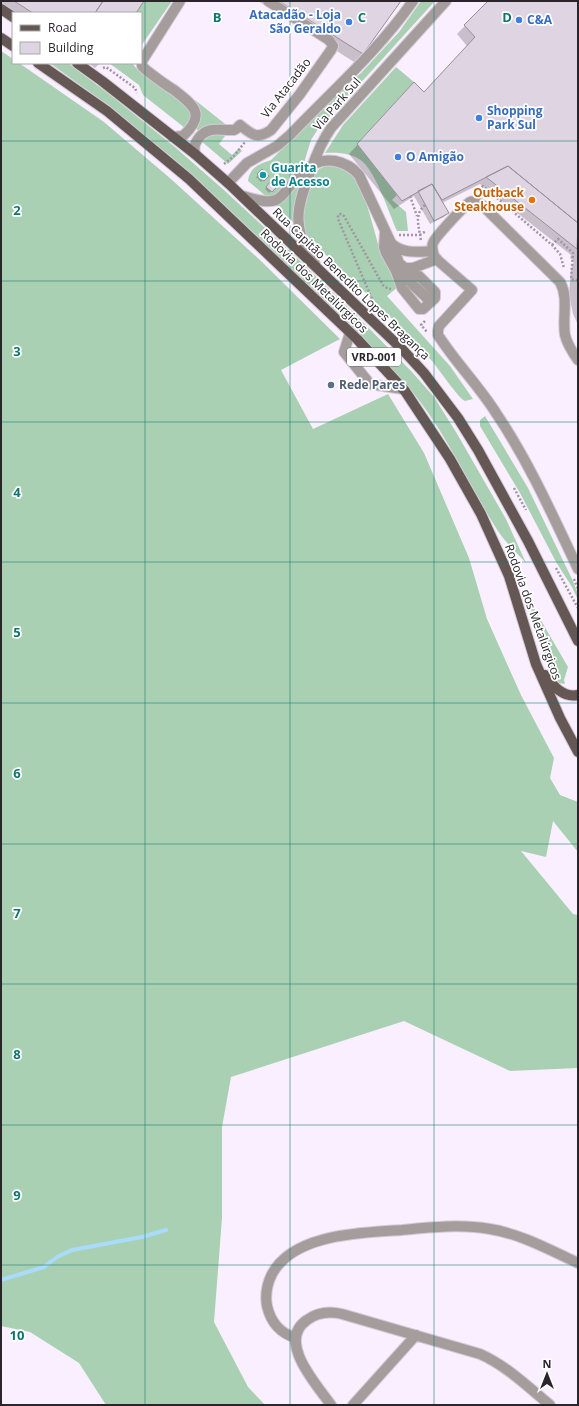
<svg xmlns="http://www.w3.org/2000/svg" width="579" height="1406" font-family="'Open Sans',sans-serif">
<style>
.grass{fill:#aad0b3}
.shadow{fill:#0003}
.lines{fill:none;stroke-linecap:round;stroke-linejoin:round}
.stream{stroke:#a8dbfc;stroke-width:4}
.building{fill:#dfd4e2;stroke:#998f9c}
.minor-casing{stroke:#d4cbd8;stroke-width:12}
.major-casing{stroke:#d4cbd8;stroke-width:12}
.path{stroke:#9e96a1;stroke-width:2.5;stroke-dasharray:2 2;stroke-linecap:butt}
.minor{stroke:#a59d9b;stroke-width:10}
.major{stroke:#655753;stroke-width:10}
.grid{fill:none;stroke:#0f766e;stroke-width:1;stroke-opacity:0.55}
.shop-dot{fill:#3f7fe0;stroke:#fff;stroke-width:1.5}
.culture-dot{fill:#0f9aa8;stroke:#fff;stroke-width:1.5}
.food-dot{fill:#e8710a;stroke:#fff;stroke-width:1.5}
.service-dot{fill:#5c6f8a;stroke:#fff;stroke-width:1.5}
.labels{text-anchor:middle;stroke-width:3.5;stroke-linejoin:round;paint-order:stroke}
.shield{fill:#fff;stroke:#69666a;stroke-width:1}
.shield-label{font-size:11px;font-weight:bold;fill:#29252a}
.shop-label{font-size:12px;font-weight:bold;fill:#366cbe;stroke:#fff;text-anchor:start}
.street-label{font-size:12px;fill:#29252a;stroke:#fff}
.culture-label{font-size:12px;font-weight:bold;fill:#0d838f;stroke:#fff;text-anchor:start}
.food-label{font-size:12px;font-weight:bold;fill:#c56008;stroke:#fff;text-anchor:end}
.service-label{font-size:12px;font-weight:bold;fill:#4e5e75;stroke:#fff;text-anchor:start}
.grid-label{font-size:13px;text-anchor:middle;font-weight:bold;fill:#0f766e;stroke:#fff;stroke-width:3.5;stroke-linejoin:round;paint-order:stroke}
</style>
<rect width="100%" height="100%" fill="#faeffe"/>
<path class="grass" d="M144 1H172L141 46V13H136Z
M421 1H435L366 77 318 129 311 140 303 166 280 194 268 198 248 181C250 167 259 164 271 160L341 91 361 73 399 32Z
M1 51 13 59V63H19L104 122 171 179 261 261 340 339 281 370 313 429 388 394 424 453 469 558 487 619 521 695 554 758 550 778 560 795 578 802V852L553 821 546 857 521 851 573 914 578 915V1068L510 1071 404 1021 231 1077 222 1127V1218L214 1322 248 1387 265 1405H106L79 1363 30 1332 1 1326Z
M50 63H68L109 94 176 148 224 190 278 240 353 312 412 372 434 397 456 432 506 519 526 563C516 552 504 541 496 528 467 482 445 430 409 388L271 251 177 162 113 109Z
M109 63H132L137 69 187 104 193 115 185 128 143 95 139 85Z
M396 67 414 82 357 144 397 195 392 200 406 212 408 231H397C389 213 377 175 363 162 353 153 338 152 325 153L343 125Z
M195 100 229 127 200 132 195 128 197 105Z
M219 133 225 136 219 144 232 155 239 148 242 151 228 164 200 140 203 136Z
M328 165C335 166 342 166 348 171 366 187 373 230 381 253 385 264 393 275 399 286L387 296 450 366 473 399 465 401C459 399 438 368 432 361 393 317 349 277 306 236L301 217 312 178 319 169Z
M307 174 295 224 273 203Z
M485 416 528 488 573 581 578 594V600L572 587 556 562 520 493 480 426V420Z
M528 598 568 667 564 680 565 684 559 683 544 654Z"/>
<path class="shadow" d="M1 1H141L134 13H13L1 6Z
M258 1H400L363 53 354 62Z
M489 1H578V325L573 314 569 294 571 269 574 261 570 258 571 255 480 184 442 203 448 213 444 217 430 224 414 196 394 209 349 154 405 92 423 93 467 46 457 34Z
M89 63H100L95 68Z
M262 170 268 176 261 182 256 177Z
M270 183 274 188 269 193 265 189Z"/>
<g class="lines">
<path class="stream" d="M1 1280 44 1267 57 1257 72 1250 142 1237 166 1230"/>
</g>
<path class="building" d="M14 1H103L95 13H33Z
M103 1H144L136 13H95Z
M279 1H401L363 54Z
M488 1H578V223L508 166 442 200 432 184 402 201 357 144 414 82 424 92 475 37 464 25Z
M508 166 578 223 577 249 486 177Z
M262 169 269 176 264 181 257 174Z
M270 182 276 188 272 192 266 187Z
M432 184 449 213 434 221 418 191Z"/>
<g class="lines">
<defs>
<path id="minor" d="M173 137 183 136C207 114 193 105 174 90 164 84 155 77 146 70L142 66V61L180 1
M195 154C194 148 194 144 198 139 208 125 219 131 234 130L236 129 240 125C251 134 257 140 271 130L300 94 331 50 333 46 329 40 268 1
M228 183 247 163 277 146 290 135C332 91 378 51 413 1
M242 196C252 198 266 204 276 200 282 197 285 192 289 187 302 173 314 157 335 161 345 163 353 168 359 175L391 243 399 263 405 268H413L437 259
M385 232 384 247 386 253 396 271 402 288 419 309H423L435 298V292L419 276H406L396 271
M391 243C402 254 418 252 432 251
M315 264C291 228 296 208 311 170 316 155 322 141 331 128L446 1
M406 276 412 284 431 302
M350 333 344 352 370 384 403 389
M578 360C573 353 567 344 565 335 562 318 569 298 560 282L482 205C478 202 474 200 470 202 465 205 435 237 433 243 431 248 433 253 435 258L472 290 439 326 438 331V335C456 363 479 386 496 413 529 462 553 516 578 569
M296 1338C280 1333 271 1323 267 1306 265 1295 267 1284 272 1274 294 1233 363 1233 402 1230 432 1227 461 1224 490 1229 521 1234 550 1250 578 1263
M331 1405C317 1385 276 1341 307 1320 318 1312 329 1311 342 1314L480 1354C507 1366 528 1387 550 1405
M353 1405 416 1335"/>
<path id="major" d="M1 9 13 17
M1 38 13 46
M38 63 107 111 189 179 357 339 405 391 450 459 481 514 509 576 536 664 560 718 578 752
M77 63 102 81 195 154 228 183 403 350 424 373 458 418 478 450 528 541 578 641
M545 675C553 686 563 698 578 695"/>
</defs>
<use href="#minor" class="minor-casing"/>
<use href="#major" class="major-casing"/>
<path class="path" d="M103 68 106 67 135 88 137 93
M224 164 233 157 245 142
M479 190 483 186 552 245 560 254 564 268
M410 196 417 216
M425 205C415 214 418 223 420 235L426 231
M399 235H420L421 241
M552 245 558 239 573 253 571 279 577 280
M375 306 338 219V215L341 214 344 216 383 285 387 288 391 289
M425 321 421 325 427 332
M514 488 526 510
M556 568 578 608
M574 579 578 589"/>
<use href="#minor" class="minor"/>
<use href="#major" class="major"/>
</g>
<path class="grid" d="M145 1V1405M290 1V1405M434 1V1405M1 141H578M1 281H578M1 422H578M1 562H578M1 703H578M1 844H578M1 984H578M1 1125H578M1 1265H578"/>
<g class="shop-dot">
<circle cx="519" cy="20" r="4"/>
<circle cx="349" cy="22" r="4"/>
<circle cx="479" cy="118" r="4"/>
<circle cx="398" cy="157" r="4"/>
</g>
<circle class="culture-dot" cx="263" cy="175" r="4"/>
<circle class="food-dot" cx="532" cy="200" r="4"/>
<circle class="service-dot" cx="331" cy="385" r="4"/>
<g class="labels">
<rect class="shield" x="347" y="348" width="54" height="18" rx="3"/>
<g class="shield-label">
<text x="374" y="361">VRD-001</text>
</g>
<g class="shop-label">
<text x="341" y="19" text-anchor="end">Atacadão - Loja<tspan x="341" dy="14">São Geraldo</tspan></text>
<text x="527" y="24">C&amp;A</text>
<text x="487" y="115">Shopping<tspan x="487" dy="14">Park Sul</tspan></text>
<text x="406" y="161">O Amigão</text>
</g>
<g class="street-label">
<text transform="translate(286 88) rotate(-52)" y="4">Via Atacadão</text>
<text transform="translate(337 104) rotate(-49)" y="4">Via Park Sul</text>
<text transform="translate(314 281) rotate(44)" y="4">Rodovia dos Metalúrgicos</text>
<text transform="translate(351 284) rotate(44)" y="4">Rua Capitão Benedito Lopes Bragança</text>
<text transform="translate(533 612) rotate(70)" y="4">Rodovia dos Metalúrgicos</text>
</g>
<g class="culture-label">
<text x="271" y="172">Guarita<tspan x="271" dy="14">de Acesso</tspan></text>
</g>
<g class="food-label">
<text x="524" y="197">Outback<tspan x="524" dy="14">Steakhouse</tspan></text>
</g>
<g class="service-label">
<text x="339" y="389">Rede Pares</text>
</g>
</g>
<g class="grid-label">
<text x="217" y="22">B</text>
<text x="362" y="22">C</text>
<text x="507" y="22">D</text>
<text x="17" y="215">2</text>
<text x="17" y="356">3</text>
<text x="17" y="497">4</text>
<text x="17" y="637">5</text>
<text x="17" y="778">6</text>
<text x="17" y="918">7</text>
<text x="17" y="1059">8</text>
<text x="17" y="1200">9</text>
<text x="17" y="1340">10</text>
</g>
<rect width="579" height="1406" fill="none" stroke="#29252a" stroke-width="4"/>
<rect x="12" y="12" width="130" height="52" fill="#ffffff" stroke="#a9a8aa"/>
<rect x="20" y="25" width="20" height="6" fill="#655753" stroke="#a9a8aa"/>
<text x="48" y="32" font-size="12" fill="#29252a">Road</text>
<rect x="20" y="42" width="20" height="12" fill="#dfd4e2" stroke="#a9a8aa"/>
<text x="48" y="52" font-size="12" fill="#29252a">Building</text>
<g transform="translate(547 1374)" stroke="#ffffff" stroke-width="3" paint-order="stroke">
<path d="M0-3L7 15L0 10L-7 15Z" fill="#29252a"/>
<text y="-6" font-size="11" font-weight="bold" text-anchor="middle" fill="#29252a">N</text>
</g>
</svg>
